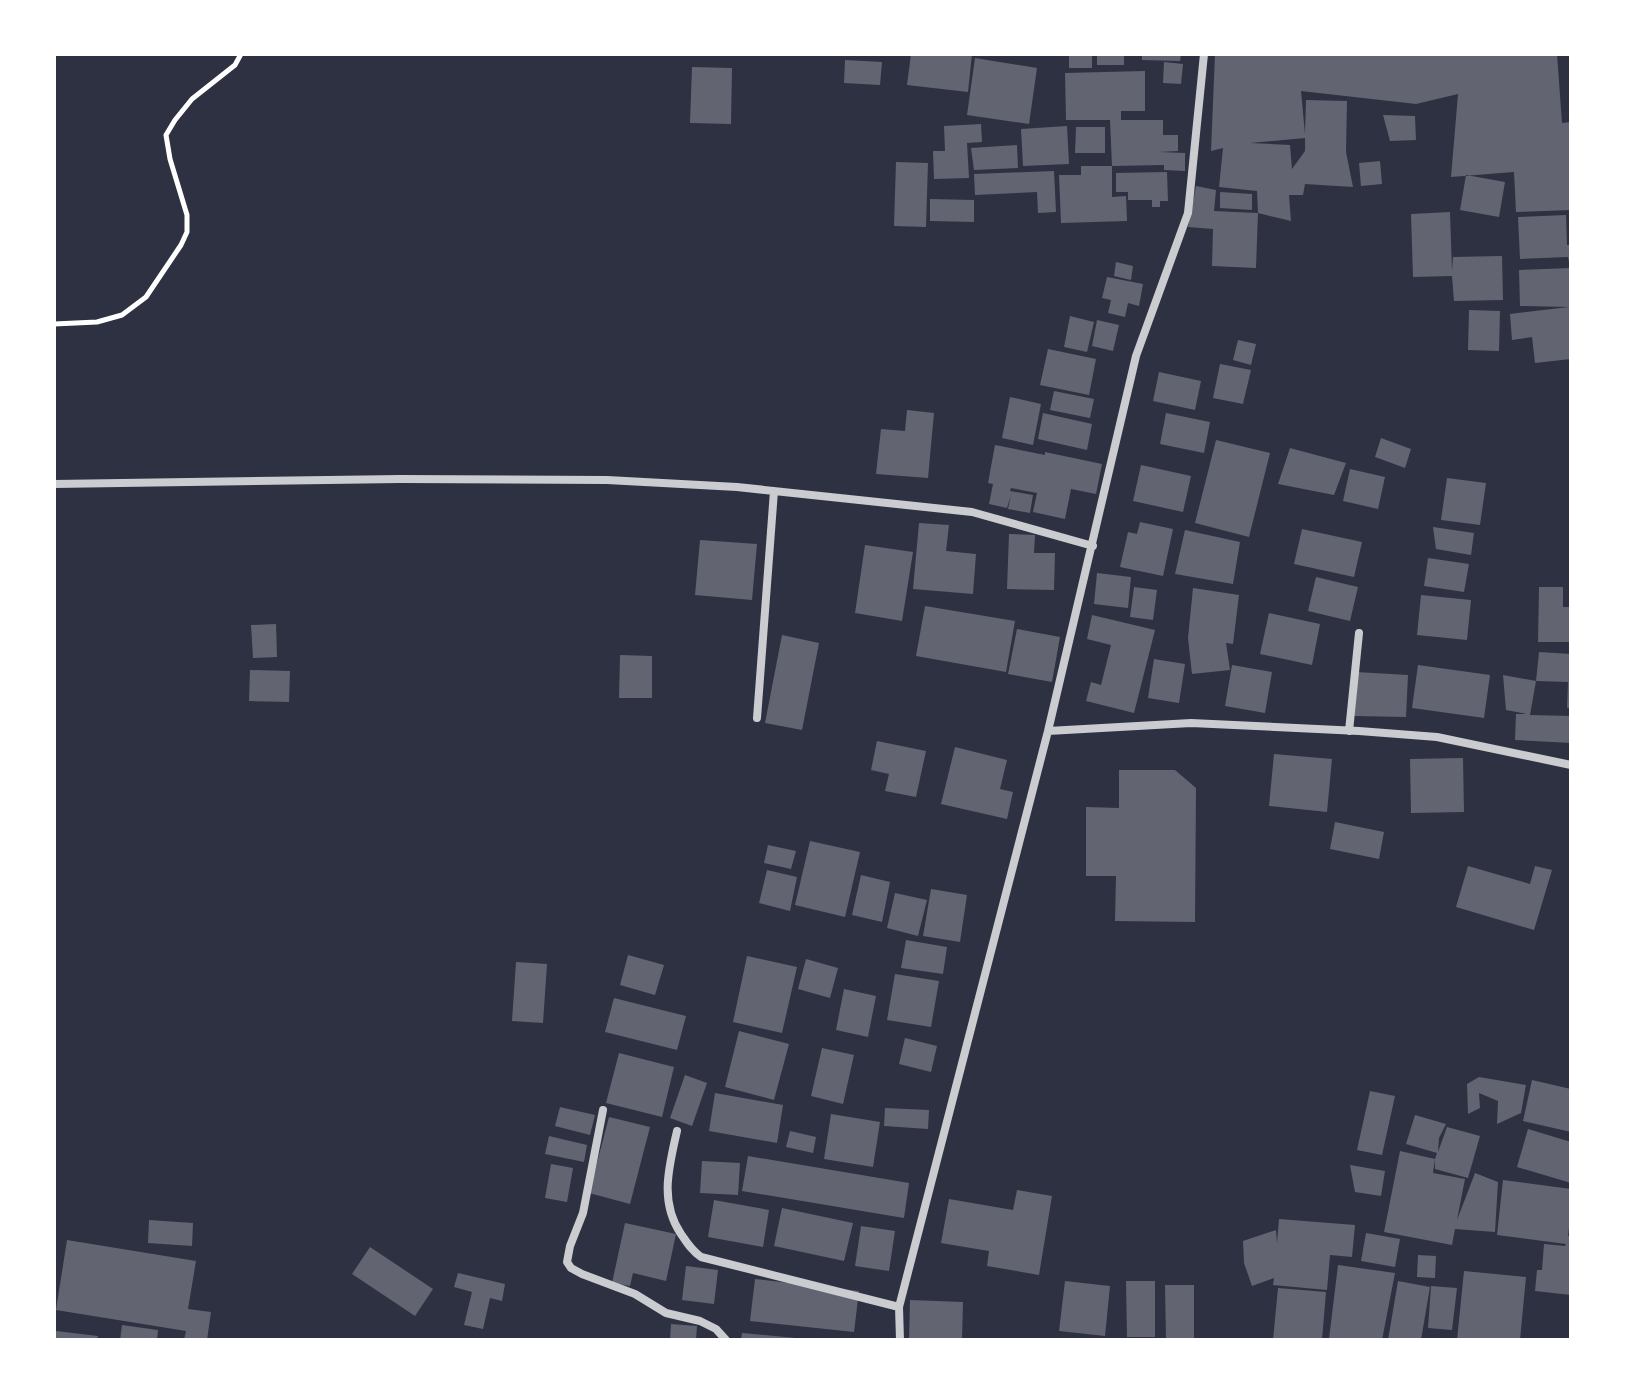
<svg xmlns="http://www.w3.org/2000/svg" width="1625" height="1394" font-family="'Playfair Display',serif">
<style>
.building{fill:#626471;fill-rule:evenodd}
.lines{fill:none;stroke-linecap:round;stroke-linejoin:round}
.path{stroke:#fff;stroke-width:5}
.minor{stroke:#caccd0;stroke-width:8}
</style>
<rect width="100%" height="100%" fill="#2d3142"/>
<path class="building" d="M911 54H972L968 92 907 85Z
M1069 54H1092V68H1069Z
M1097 54H1124V65H1097Z
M1142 54H1181L1180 61 1142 60Z
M1215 54H1557L1562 123 1571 122V210L1516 212 1514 172 1451 177 1458 94 1416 104 1301 91 1305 134 1306 100 1347 101 1346 152 1353 187 1305 184 1303 195H1289L1291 221 1258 213 1256 268 1212 266 1213 229 1188 227 1196 186 1216 190 1214 211 1258 213 1257 191 1219 187 1223 148 1211 151ZM1305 138V151L1292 169 1290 145 1250 143Z
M975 58 1037 68 1029 124 967 115Z
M845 60 882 62 880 85 844 83Z
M1164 62 1183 64 1181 84 1163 83Z
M692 67 732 68 731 124 690 123Z
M1145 71V111H1121V120H1163V135H1178V151L1159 152 1185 153V171L1164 170V165L1112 166V197L1126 196 1127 221 1061 223 1059 175H1081V166H1112L1110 120H1066L1065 73Z
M1383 115 1415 116 1416 140 1390 141Z
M981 124 982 142 967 143 969 178 934 179 933 151H945L944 126Z
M1067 126 1069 164 1023 166 1021 129Z
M1076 127H1105V153H1075Z
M1017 145 1018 168 974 170 971 148Z
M1380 161 1382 184 1361 186 1359 163Z
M896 162 928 163 926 227 894 226Z
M1054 171 1056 212 1038 213 1037 192 975 195 974 174Z
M1167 172 1168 201H1160V207H1152V200H1128V192H1116V173Z
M1466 175 1505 182 1499 217 1460 210Z
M1220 192 1252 194V210L1220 208Z
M930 199 974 200V222L930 221Z
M1450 212 1452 271 1453 257 1502 256 1503 300 1454 301 1452 276 1413 277 1411 214Z
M1566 215 1567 245H1571V267H1570L1568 257 1520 259 1518 217Z
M1116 262 1133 266 1131 280 1114 276Z
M1571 268 1569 295H1571V310L1569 307 1571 359 1535 363 1532 337 1512 340 1510 314 1569 307 1520 306 1519 270Z
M1107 277 1143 284 1139 306 1128 303 1125 317 1108 313 1111 300 1102 298Z
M1469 310 1500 311 1499 351 1468 350Z
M1070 316 1094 322 1087 352 1064 347Z
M1097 320 1119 325 1113 351 1092 346Z
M1238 340 1256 344 1251 365 1233 360Z
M1048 349 1096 359 1089 395 1040 385Z
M1220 364 1251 370 1243 404 1213 398Z
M1159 372 1201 381 1195 410 1153 401Z
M1054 391 1094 399 1090 418 1050 410Z
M1010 397 1041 404 1033 445 1002 438Z
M907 410 934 413 928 478 876 474 881 429 905 431Z
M1043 413 1092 424 1087 450 1038 439Z
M1166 413 1210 422 1204 453 1160 444Z
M1381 438 1411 449 1405 468 1375 457Z
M1216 440 1270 453 1249 537 1195 523Z
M995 445 1045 455V452L1102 464 1096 494 1071 489 1065 519 1033 512 1037 493 1011 488 1010 491 1033 495 1030 513 1008 509 1011 495 1007 508 989 504 993 484 988 483Z
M1290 448 1346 463 1334 495 1278 484Z
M1141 465 1191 476 1183 512 1133 501Z
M1350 469 1385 477 1378 509 1343 501Z
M1447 478 1486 483 1480 525 1441 520Z
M1140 522 1173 529 1163 576 1120 567 1128 532 1137 534Z
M919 523 949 525 946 551 976 554 973 594 913 589Z
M1433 527 1474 533 1471 555 1436 549Z
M1302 529 1362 542 1354 577 1294 564Z
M1185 530 1240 542 1233 584 1175 574Z
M1009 534 1035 535 1034 553H1055L1054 590 1007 589Z
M700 540 757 544 752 600 695 595Z
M865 545 913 552 902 621 855 613Z
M1428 558 1469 564 1464 592 1424 586Z
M1097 573 1131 577 1128 608 1094 604Z
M1316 577 1358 587 1350 621 1308 611Z
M1134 587 1157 590 1153 620 1130 617Z
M1539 587H1563V607H1571V642H1538Z
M1193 588 1239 595 1233 644 1226 643 1230 670 1192 674 1188 638Z
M1421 595 1471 600 1467 640 1417 635Z
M925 606 1015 621 1006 672 916 656Z
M1269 613 1320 624 1312 665 1260 654Z
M1092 615 1155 630 1134 713 1086 701 1091 682 1101 685 1111 645 1087 639Z
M276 624 277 657 253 658 251 625Z
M1017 629 1060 637 1052 682 1008 674Z
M782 635 819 643 802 730 765 723Z
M1539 652 1571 654V708H1567L1568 682 1536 681 1530 715 1571 716V743L1515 740 1516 714H1527L1506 710 1503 675 1536 681Z
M620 655 652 656V698H619Z
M1154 659 1185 664 1179 703 1148 698Z
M1232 665 1272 672 1265 713 1225 706Z
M1418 665 1490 675 1484 718 1412 708Z
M250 670 290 671 289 702 249 701Z
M1356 672 1408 675 1406 717 1354 716Z
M877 741 926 751 916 797 885 791 889 774 871 770Z
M955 747 1007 760 1000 789 1013 792 1007 819 941 804Z
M1274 754 1332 759 1327 812 1269 806Z
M1463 758 1464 812 1411 813 1410 759Z
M1119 770H1175L1196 788 1195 922 1115 921 1116 876H1086V807L1119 808Z
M1335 822 1384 832 1379 859 1330 849Z
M810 841 860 852 845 917 795 905Z
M768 845 796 851 791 869 764 863Z
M1468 866 1530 884 1535 866 1552 870 1534 930 1456 907Z
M767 870 797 877 790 911 759 903Z
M861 875 890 882 882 922 852 915Z
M931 889 967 895 960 942 923 936Z
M895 893 927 900 918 936 887 928Z
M906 940 947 947 943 974 901 968Z
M628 955 664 965 655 995 620 985Z
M747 956 797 967 782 1033 733 1022Z
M806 959 838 968 830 998 798 989Z
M516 962 547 964 543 1023 512 1021Z
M895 974 939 981 931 1027 887 1020Z
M844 989 876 996 868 1037 836 1030Z
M614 998 686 1016 677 1050 605 1032Z
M739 1031 789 1044 774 1100 725 1087Z
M905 1038 937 1046 931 1072 899 1064Z
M822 1048 854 1055 843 1104 811 1096Z
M619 1053 674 1067 662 1117 606 1103Z
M685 1075 707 1083 692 1126 670 1118Z
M1479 1077 1526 1085 1521 1113 1497 1124 1498 1101 1479 1093 1480 1108 1468 1114 1467 1084Z
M1532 1080 1571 1089V1132L1523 1121Z
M1370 1091 1395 1096 1382 1155 1357 1150Z
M715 1093 783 1105 777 1143 709 1131Z
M560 1107 595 1115 590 1135 555 1126Z
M885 1108 929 1110 928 1129 884 1126Z
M831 1114 880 1122 873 1167 824 1159Z
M1415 1115 1446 1124 1439 1138 1438 1152 1447 1127 1480 1136 1468 1178 1435 1169V1159L1433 1173 1465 1179 1457 1220 1475 1173 1498 1182 1495 1232 1455 1229 1452 1245 1384 1232 1400 1151 1435 1159 1437 1153 1406 1144Z
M609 1117 650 1127 630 1204 589 1193Z
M1528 1129 1571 1142V1183L1517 1167Z
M790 1131 816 1137 813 1153 786 1147Z
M549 1136 587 1145 584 1162 545 1154Z
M748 1156 909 1183 904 1218 742 1191Z
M702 1161 740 1163 738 1195 700 1193Z
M551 1164 573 1168 567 1202 545 1198Z
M1350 1165 1385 1171 1381 1196 1355 1192Z
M1503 1180 1571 1189V1212L1568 1236H1571V1295L1535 1291 1537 1270H1542L1544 1244 1565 1246 1566 1244 1497 1235Z
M1017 1190 1052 1196 1039 1275 987 1266 989 1251 941 1243 949 1199 1013 1210Z
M714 1200 769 1210 763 1247 708 1237Z
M782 1208 853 1223 844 1261 774 1246Z
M1279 1219 1355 1225 1352 1257 1330 1255 1327 1290 1273 1285 1274 1278 1252 1286 1244 1263 1243 1241 1276 1230 1277 1243Z
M149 1220 193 1223 192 1246 148 1243Z
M625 1223 676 1234 666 1281 633 1273 630 1286 612 1283Z
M861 1226 895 1231 889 1271 855 1266Z
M1366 1233 1400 1239 1395 1267 1361 1261Z
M67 1240 196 1261 188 1309 211 1312 207 1340H184L186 1331 56 1310Z
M370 1247 433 1289 415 1316 352 1274Z
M1418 1255 1436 1256 1435 1278 1417 1277Z
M1338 1265 1395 1273 1382 1340 1329 1339Z
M686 1266 718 1270 714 1304 682 1300Z
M1464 1271 1526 1277 1520 1340H1457Z
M458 1273 505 1284 502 1301 490 1298 483 1329 464 1325 472 1292 454 1287Z
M755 1279 859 1291 854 1332 750 1321Z
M1065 1281 1110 1286 1105 1336 1059 1331Z
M1126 1281H1155V1337H1127Z
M1398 1281 1430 1287 1421 1340H1388Z
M1165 1285H1194V1340H1166Z
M1431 1286 1457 1288 1452 1330 1428 1328Z
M1278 1288 1326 1292 1322 1340H1273Z
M910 1300 963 1302 962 1340H909Z
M671 1324 697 1326 696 1340H670Z
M122 1325 158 1330 157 1340H120Z
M56 1331 98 1336 97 1340H55Z
M742 1333 796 1338V1340H741Z"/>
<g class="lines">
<path class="path" d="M54 324 97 322 122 315 146 297 181 245 187 232V215L170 159 166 135 175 120 192 99 235 65 241 54"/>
<path class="minor" d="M54 484 400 479 607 480 737 487 972 512 1093 546
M757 718 774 491
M1048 731 1191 723 1359 731 1437 737 1571 765
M1349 731 1359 633
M603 1110 583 1213 570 1246 567 1262 571 1268 582 1274 635 1294 666 1313 700 1321 716 1329 726 1340
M677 1131C669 1167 659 1201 681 1234 687 1243 692 1251 701 1257L899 1307
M900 1340 899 1307 1048 731 1136 356 1188 213 1204 54"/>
</g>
<rect width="1625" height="1394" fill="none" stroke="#ffffff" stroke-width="112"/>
</svg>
